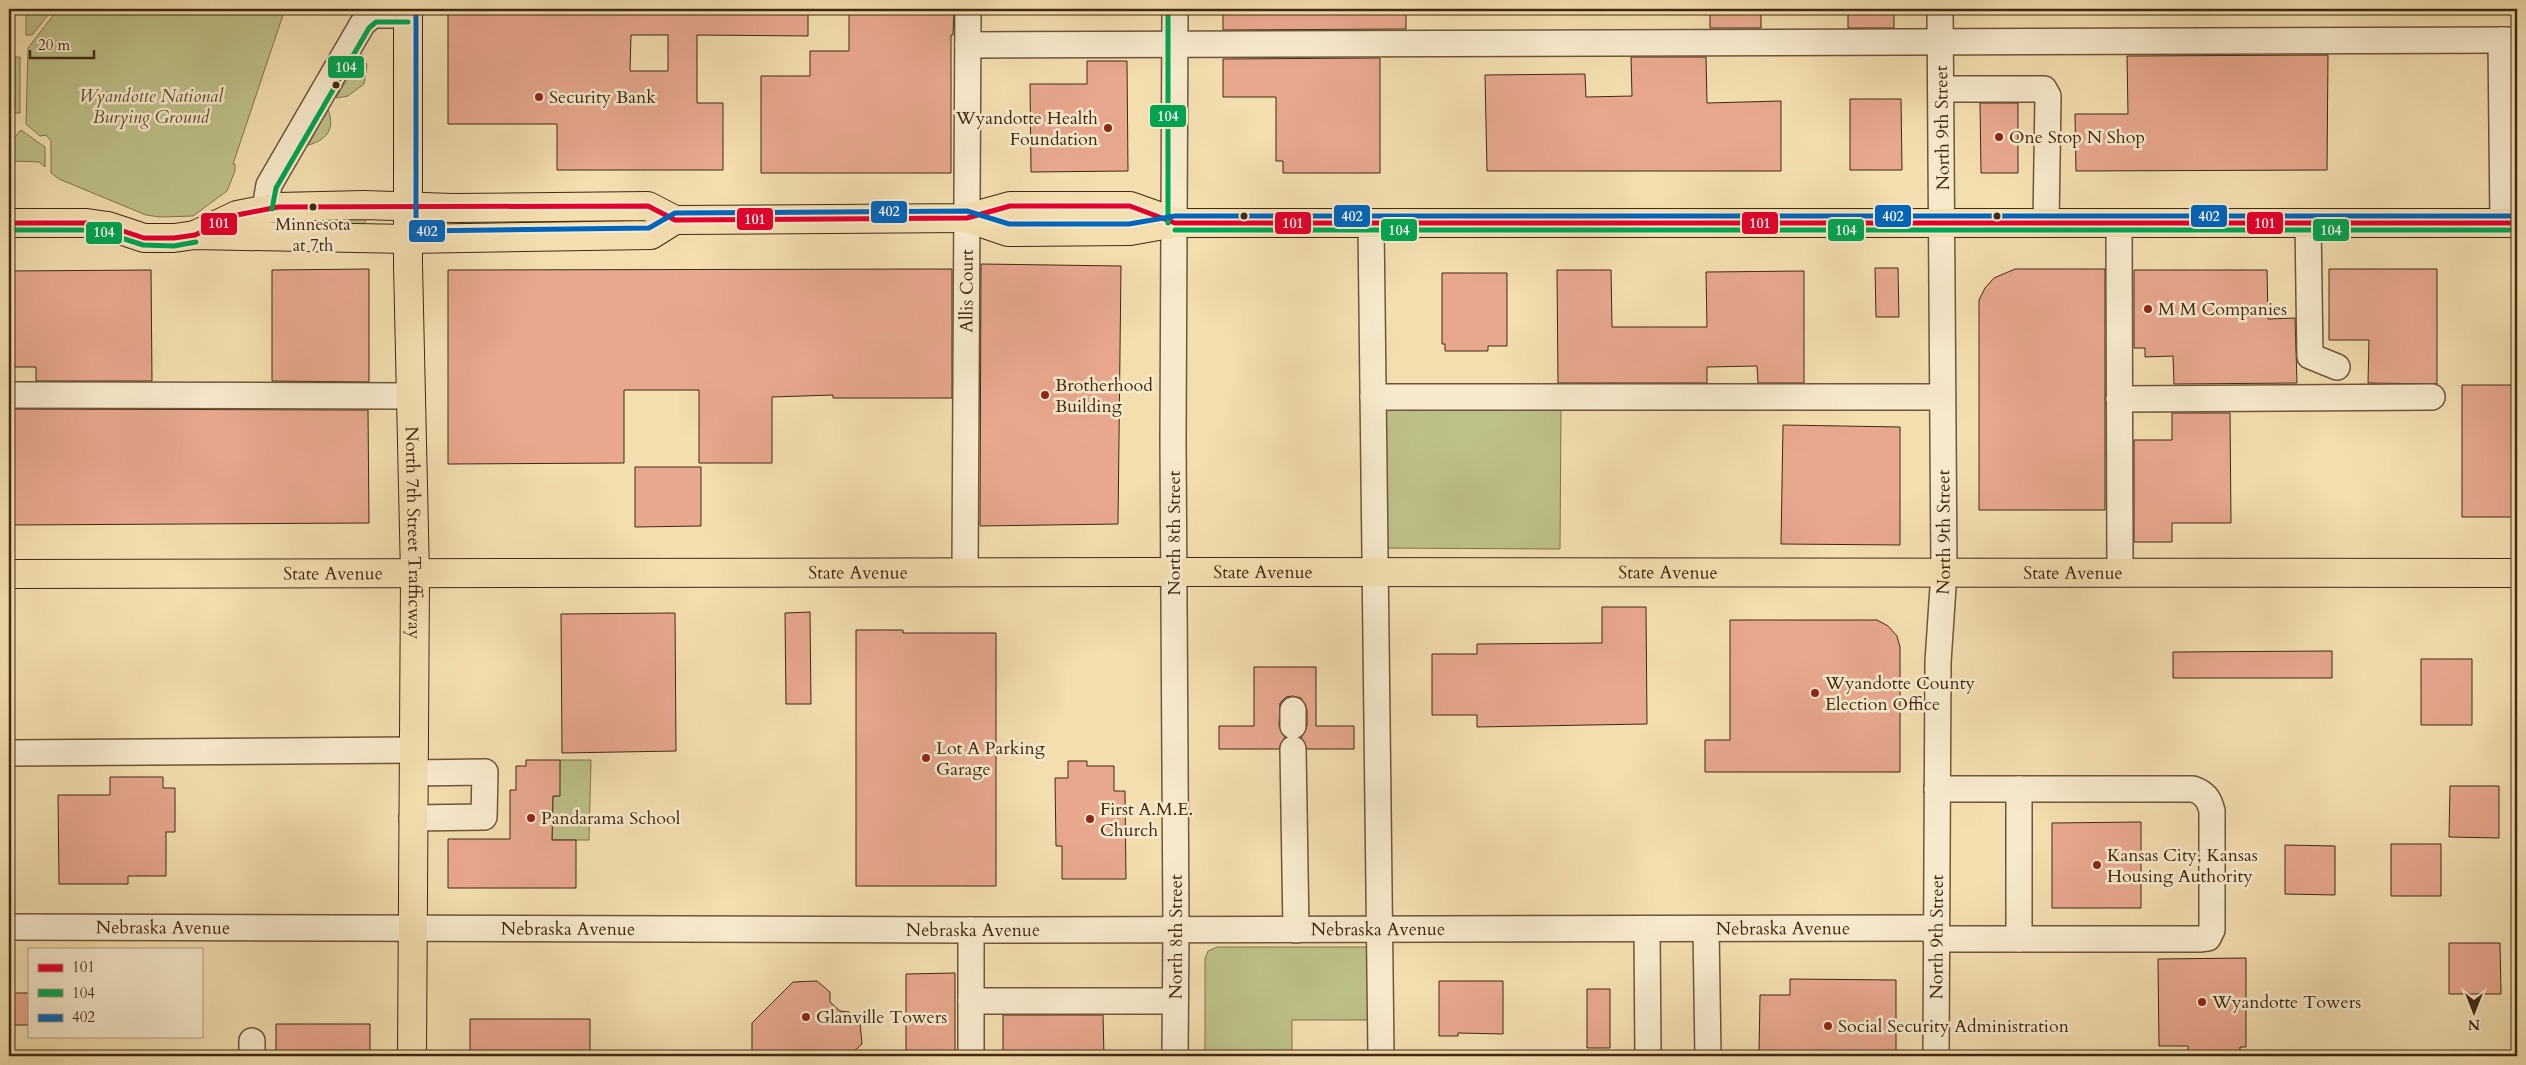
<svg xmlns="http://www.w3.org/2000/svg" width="2526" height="1065" font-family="Cardo,serif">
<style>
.green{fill:#bec089;stroke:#80754d}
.building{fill:#e8a88e;stroke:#412a11;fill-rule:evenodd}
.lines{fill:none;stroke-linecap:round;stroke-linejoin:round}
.minor-casing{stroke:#6e5739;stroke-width:28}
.major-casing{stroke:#412a11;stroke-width:30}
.minor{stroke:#f7eacc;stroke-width:25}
.major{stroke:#f3deb0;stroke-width:28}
.bus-1-casing{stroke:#f7eacc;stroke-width:9}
.bus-2-casing{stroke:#f7eacc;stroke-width:9}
.bus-3-casing{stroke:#f7eacc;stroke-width:9}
.bus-1{stroke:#e4002b;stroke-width:5}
.bus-2{stroke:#00a651;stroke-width:5}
.bus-3{stroke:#0065bd;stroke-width:5}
.bus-dot{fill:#412a11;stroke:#f7eacc;stroke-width:2}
.poi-dot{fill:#8f2418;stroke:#f7eacc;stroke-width:2}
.labels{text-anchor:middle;stroke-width:5;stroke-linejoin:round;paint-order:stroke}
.bus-label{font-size:17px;fill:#412a11;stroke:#f7eacc}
.park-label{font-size:18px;font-style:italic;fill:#60502f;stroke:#f7eacc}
.poi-label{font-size:18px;fill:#412a11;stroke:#f7eacc;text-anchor:start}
.street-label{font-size:18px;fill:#412a11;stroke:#f7eacc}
.line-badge{stroke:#f7eacc;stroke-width:2}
.badge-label{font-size:14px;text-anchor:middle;font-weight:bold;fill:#fff}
</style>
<rect width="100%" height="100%" fill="#f3deb0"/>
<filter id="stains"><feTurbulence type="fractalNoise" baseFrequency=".004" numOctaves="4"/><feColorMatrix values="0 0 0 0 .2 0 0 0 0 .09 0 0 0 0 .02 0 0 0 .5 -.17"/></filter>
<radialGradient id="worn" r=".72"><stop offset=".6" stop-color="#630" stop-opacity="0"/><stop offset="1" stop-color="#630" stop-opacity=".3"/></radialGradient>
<path class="green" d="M26 9H53L32 35H26Z
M58 9H285L233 164H235V171L227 191 193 216 160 217 146 215 59 179 51 173V141L46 135 40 136 26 124 28 48Z
M362 54 367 65 364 84 348 96 336 98Z
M15 57H20V113H9V109H15Z
M328 110C336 128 326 141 308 145Z
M21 130 45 147V167L39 162 13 161 14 138Z
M644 216 649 220 647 224 459 225 455 220Z
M279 218H365L366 220 363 226 279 225Z
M1561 407 1560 549 1382 548V408Z
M560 760H591L589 840H552L553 796H559Z
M1217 947H1370V1020H1292V1056H1205V959L1208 951Z"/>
<path class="building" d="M448 9H808V36L697 35V103H723V170H557V124H448ZM631 35H668V71H630Z
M849 9H954L953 35H951V173H761V76H810V51H849Z
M1223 9H1406V29L1223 30Z
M1848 9H1894V28H1848Z
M1710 12H1761V28H1710Z
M2328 55 2327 170 2076 171 2075 114H2128L2127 56Z
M1631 57H1706L1707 103 1781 101V171H1487L1485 75 1585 74 1586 97 1632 96Z
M1380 58V173H1283V161H1276V97H1223V59Z
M1087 61H1127L1128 171 1031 172 1030 84H1087Z
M1850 99H1901L1902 170H1850Z
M1980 103H2018V173H1981Z
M981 264 1121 266 1118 524 980 526Z
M1875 268H1898L1899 317H1876Z
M369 269V382L272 381V270Z
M952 269V398H833V395L772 397V463H699V390H624V463L448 464V270Z
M2015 269H2105V510H1979V300L1985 288 1994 278Z
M2329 269H2437V384L2368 383 2369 340H2329Z
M151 270 152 381H36V367H9V271Z
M1557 270H1611L1612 327H1707L1706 272 1804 271V383H1758L1757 366 1707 367V383H1558Z
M2134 270H2267L2268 319 2295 318 2297 383 2174 384 2173 356 2145 357V348H2134Z
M1442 273H1507V346H1488V351H1445V344H1442Z
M2462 385H2517V517H2462Z
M9 409 368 410 369 523 9 525Z
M2172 413H2230L2231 523H2172V542H2134V440H2172Z
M1783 425 1900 427V545L1781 544Z
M635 467H701V526L635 527Z
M1602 607H1646L1647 724 1477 727V715H1432V654H1477V644L1602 643Z
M810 612 811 704H786L785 613Z
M675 613 676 751 562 753 561 614Z
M1730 620H1877L1888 626 1897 636 1900 647V772H1705V740H1730Z
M856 630H903V633H996V886H856Z
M2332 651V678H2173V652Z
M2421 659H2472V725H2421Z
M1254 667H1316V726H1354V749H1307L1301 738 1307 726V710L1301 698 1293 696 1286 697 1280 703 1279 726 1285 737 1279 749H1219V726H1254Z
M526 760H560V796H553L552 840H576V888H448V839H510V790H516V766H526Z
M1068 761H1087V766H1114V791H1125L1126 879H1062V846H1056L1055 778H1068Z
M110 777H163V788H175V832H166V876H128V884H59L58 795H110Z
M2450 786H2499V838L2449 837Z
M2141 822V908H2052V823Z
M2391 844H2441V896H2391Z
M2285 845 2335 846V895L2285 894Z
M2449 943H2500L2501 994H2449Z
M2246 958V1047H2240V1056H2188V1046H2159L2158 959Z
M955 973V1056H906V974Z
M1790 979 1896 980V1056H1759L1760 995H1790Z
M817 981 830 992V1002L840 1011 849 1012 860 1023 862 1044 849 1056H752V1023L793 982Z
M1439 981H1503V1034L1458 1033V1036H1439Z
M1587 989H1610V1048H1587Z
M9 993H29V1025H9Z
M1003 1015H1103L1104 1056H1003Z
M470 1019H590V1056H470Z
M276 1024H370V1056H276Z"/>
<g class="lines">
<defs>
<g id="minor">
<path d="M2501 40 2503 223"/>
<path d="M968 45 2517 40"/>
<path d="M1941 89H2044L2048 96 2046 223"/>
<path d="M265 208 269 185 363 23 373 15H408"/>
<path d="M1371 223 1381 1056"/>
<path d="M2119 223 2120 573"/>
<path d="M2308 223 2310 356 2337 367"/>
<path d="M9 395 411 396"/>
<path d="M1373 397H1942"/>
<path d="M2119 399 2432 397"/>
<path id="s1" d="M965 572 968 9"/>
<path d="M1293 710V726"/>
<path d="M1293 749 1296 930"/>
<path d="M9 753 413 750"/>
<path d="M2019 789V939"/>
<path d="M412 818 484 817 485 772 413 773"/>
<path id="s2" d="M9 927 971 930 1936 928"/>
<path d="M1647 929 1648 1056"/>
<path d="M1706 929 1708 1056"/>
<path d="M971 930V1056"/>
<path d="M1936 939H2201L2208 938 2212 930V811C2209 799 2205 793 2193 789H1937"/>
<path d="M971 1001H1175"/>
<path d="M252 1056V1041"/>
<path id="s3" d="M1175 1056 1176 928 1173 440 1175 9"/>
<path id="s4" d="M1936 1056 1938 662 1944 572 1940 9"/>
</g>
<g id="major">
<path id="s5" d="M408 9V265L415 575 412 1056"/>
<path d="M967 218 1008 232 1130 231 1175 223H2517"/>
<path d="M9 223H87L108 226 144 238H174L195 235 408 239 651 235 675 220"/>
<path d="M195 235 237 215 278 207 364 205 453 208 648 206 675 220 967 218 1010 206H1130L1175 222"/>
<path id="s6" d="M9 574 1142 572 2517 573"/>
</g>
</defs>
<use href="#minor" class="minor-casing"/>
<use href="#major" class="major-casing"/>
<use href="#minor" class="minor"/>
<use href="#major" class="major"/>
<defs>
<path id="bus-1" d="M9 223H87L108 226 144 238H174L195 235 237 215 278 207 648 206 675 220 967 218 1010 206H1130L1175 223H2517"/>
<path id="bus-2" d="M1168 9V223
M272 209 276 188 369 28 376 22H408
M9 230H86L106 233 143 245 174 246 196 242
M1175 230H2517"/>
<path id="bus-3" d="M416 9V231L649 228 675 213 967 211 1009 224H1129L1175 216H2517"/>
</defs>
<use href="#bus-1" class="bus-1-casing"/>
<use href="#bus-2" class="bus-2-casing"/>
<use href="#bus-3" class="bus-3-casing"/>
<use href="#bus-1" class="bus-1"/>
<use href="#bus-2" class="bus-2"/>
<use href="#bus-3" class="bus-3"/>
</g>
<g class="bus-dot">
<circle cx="336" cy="85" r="4.5"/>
<circle cx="313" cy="207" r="4.5"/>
<circle cx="1244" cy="216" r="4.5"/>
<circle cx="1997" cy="216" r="4.5"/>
</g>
<g class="poi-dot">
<circle cx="539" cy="97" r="5"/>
<circle cx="1108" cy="128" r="5"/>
<circle cx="1999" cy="137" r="5"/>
<circle cx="2148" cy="309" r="5"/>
<circle cx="1045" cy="395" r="5"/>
<circle cx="1815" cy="693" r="5"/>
<circle cx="926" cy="758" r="5"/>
<circle cx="531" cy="818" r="5"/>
<circle cx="1090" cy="819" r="5"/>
<circle cx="2097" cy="865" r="5"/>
<circle cx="2202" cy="1002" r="5"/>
<circle cx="806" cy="1017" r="5"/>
<circle cx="1828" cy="1026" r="5"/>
</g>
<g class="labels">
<g class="bus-label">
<text x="313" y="230">Minnesota<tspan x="313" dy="21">at 7th</tspan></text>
</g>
<g class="park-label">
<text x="151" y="102">Wyandotte National<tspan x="151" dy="21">Burying Ground</tspan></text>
</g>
<g class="poi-label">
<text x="549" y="103">Security Bank</text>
<text x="1098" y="124" text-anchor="end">Wyandotte Health<tspan x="1098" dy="21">Foundation</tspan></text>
<text x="2009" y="143">One Stop N Shop</text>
<text x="2158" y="315">M M Companies</text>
<text x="1055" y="391">Brotherhood<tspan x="1055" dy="21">Building</tspan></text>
<text x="1825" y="689">Wyandotte County<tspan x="1825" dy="21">Election Office</tspan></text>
<text x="936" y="754">Lot A Parking<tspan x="936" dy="21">Garage</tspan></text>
<text x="1100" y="815">First A.M.E.<tspan x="1100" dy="21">Church</tspan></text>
<text x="541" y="824">Pandarama School</text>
<text x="2107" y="861">Kansas City, Kansas<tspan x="2107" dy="21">Housing Authority</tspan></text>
<text x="2212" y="1008">Wyandotte Towers</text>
<text x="816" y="1023">Glanville Towers</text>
<text x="1838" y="1032">Social Security Administration</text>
</g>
<g class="street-label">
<text transform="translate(1942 128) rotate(-91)" y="6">North 9th Street</text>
<text dy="6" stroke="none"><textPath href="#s1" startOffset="281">Allis Court</textPath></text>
<text dy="6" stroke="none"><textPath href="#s5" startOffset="524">North 7th Street Trafficway</textPath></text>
<text transform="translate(1174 533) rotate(-90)" y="6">North 8th Street</text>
<text dy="6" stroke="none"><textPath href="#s4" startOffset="524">North 9th Street</textPath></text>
<text dy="6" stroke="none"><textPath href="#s6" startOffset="849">State Avenue</textPath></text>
<text dy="6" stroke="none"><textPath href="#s6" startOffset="1254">State Avenue</textPath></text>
<text dy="6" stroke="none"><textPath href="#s6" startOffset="1659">State Avenue</textPath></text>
<text dy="6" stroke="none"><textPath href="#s6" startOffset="2064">State Avenue</textPath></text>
<text dy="6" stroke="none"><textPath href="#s6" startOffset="324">State Avenue</textPath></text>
<text dy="6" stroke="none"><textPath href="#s2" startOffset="154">Nebraska Avenue</textPath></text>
<text dy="6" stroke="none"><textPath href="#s2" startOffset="559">Nebraska Avenue</textPath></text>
<text dy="6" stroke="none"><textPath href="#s2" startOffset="1774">Nebraska Avenue</textPath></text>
<text dy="6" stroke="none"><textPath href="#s2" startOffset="964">Nebraska Avenue</textPath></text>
<text dy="6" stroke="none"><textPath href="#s2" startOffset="1369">Nebraska Avenue</textPath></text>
<text dy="6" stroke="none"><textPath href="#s3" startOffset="119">North 8th Street</textPath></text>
<text dy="6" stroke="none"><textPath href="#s4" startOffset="119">North 9th Street</textPath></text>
</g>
</g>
<g class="line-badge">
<rect x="327" y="55" width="38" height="24" rx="5" fill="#00a651"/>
<rect x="1149" y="104" width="38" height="24" rx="5" fill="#00a651"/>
<rect x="870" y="200" width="38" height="24" rx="5" fill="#0065bd"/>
<rect x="1333" y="204" width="38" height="24" rx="5" fill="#0065bd"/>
<rect x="1874" y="204" width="38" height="24" rx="5" fill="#0065bd"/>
<rect x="2190" y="204" width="38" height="24" rx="5" fill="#0065bd"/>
<rect x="736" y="207" width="38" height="24" rx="5" fill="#e4002b"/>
<rect x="1274" y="211" width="38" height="24" rx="5" fill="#e4002b"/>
<rect x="1741" y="211" width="38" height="24" rx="5" fill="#e4002b"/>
<rect x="2246" y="211" width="38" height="24" rx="5" fill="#e4002b"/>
<rect x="200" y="212" width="38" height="24" rx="5" fill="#e4002b"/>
<rect x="1380" y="218" width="38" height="24" rx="5" fill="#00a651"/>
<rect x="1827" y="218" width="38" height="24" rx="5" fill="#00a651"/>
<rect x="2312" y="218" width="38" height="24" rx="5" fill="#00a651"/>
<rect x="408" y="219" width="38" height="24" rx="5" fill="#0065bd"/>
<rect x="85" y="221" width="38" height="24" rx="5" fill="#00a651"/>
</g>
<g class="badge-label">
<text x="346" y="72">104</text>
<text x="1168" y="121">104</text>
<text x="889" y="216">402</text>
<text x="1352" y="221">402</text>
<text x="1893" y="221">402</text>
<text x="2209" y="221">402</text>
<text x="755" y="224">101</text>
<text x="1293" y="228">101</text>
<text x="1760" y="228">101</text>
<text x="2265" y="228">101</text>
<text x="219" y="228">101</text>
<text x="1399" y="235">104</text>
<text x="1846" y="235">104</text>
<text x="2331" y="235">104</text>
<text x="427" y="236">402</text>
<text x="104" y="237">104</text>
</g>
<rect width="2526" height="1065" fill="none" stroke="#f3deb0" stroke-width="30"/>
<rect x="10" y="10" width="2506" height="1045" fill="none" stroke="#412a11" stroke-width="2.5"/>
<rect x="15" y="15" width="2496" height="1035" fill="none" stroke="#412a11"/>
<rect x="28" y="948" width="175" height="90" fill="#f7eacc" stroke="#ae9d81"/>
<rect x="38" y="964" width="25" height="8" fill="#e4002b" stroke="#ae9d81"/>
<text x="72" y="972" font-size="15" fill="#412a11">101</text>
<rect x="38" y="989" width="25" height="8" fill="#00a651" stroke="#ae9d81"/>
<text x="72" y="998" font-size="15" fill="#412a11">104</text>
<rect x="38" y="1014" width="25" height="8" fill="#0065bd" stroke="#ae9d81"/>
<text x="72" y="1022" font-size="15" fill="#412a11">402</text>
<g transform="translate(2474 1012) rotate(180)" stroke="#f7eacc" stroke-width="4" paint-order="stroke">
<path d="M0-4L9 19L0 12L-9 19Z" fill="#412a11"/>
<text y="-8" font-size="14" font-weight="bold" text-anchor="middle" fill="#412a11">N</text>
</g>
<path d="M30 50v8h64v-8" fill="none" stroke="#412a11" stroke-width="2.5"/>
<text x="38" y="50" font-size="15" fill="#412a11" stroke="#f7eacc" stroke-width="4" paint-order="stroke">20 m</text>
<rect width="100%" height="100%" filter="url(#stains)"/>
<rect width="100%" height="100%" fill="url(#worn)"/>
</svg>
